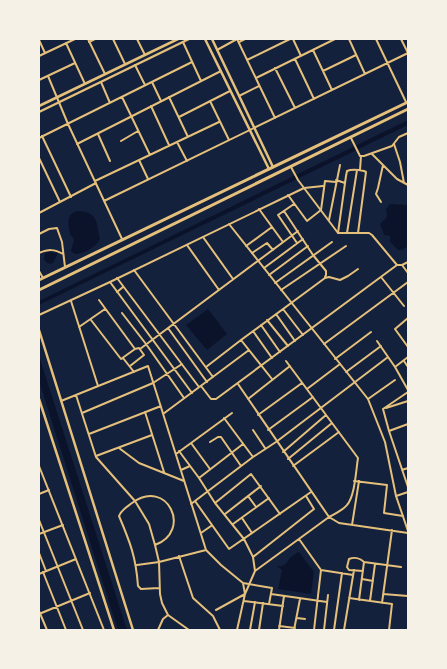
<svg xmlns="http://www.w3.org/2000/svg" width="447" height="669" font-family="Rubik,sans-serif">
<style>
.water{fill:#0b132b}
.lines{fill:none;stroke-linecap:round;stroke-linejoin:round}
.minor{stroke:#e5c07b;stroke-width:2}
.tertiary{stroke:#e5c07b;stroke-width:2}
.secondary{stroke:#e5c07b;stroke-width:2.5}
.trunk{stroke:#e5c07b;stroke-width:3}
</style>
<rect width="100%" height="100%" fill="#14213d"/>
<path class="water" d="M408 120V125L39 305V301L47 297Z
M390 204 408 205V246L402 250H398L390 242V236L384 235 380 224 387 217 386 209Z
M78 211C99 212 96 223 100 239 96 247 84 254 75 254L71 251 74 240 72 236H71C68 227 65 213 78 211Z
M48 252 58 253 53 263C48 264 47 264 44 259L45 253Z
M208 309 227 334 207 350 186 325Z
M39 356 127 630H118L39 381Z
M299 552 314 572 311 594 278 589 282 570 277 566C286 567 286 563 290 558 292 556 296 553 299 552Z"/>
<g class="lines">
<path class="minor" d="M88 39 105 74
M113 39 125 64
M137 39 145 55
M237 39 275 118
M293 39 301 56
M349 39 365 74
M376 39 406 102
M401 39 408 53
M39 40 45 53
M89 42 95 39
M183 42 201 81
M239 42 245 39
M66 43 85 84
M217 50 237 39
M313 50 332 90
M39 56 75 39
M295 59 314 99
M247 60 290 39
M135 65 145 85
M275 68 295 108
M323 71 356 55
M48 76 68 124 122 239
M256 78 335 39
M39 80 75 63
M101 82 110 103
M152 82 161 101
M239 96 259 86
M122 97 150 155
M169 97 188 137
M210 101 229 140
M151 106 169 145
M179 117 230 91
M98 134 110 161
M42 136 71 197
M39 138 192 62
M351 138 360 156H364L392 146 399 137 408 133
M121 141 138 131
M177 142 187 161
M77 144 221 71
M394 144 400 162 404 183
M372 154 397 179 408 185
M39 158 60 202
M139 160 148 179
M360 170 361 156
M336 180 345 183
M95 181 219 122
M304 188 323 186
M288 195 307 221 321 210 325 181 336 182
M104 201 408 53
M381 202 376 194 378 188 383 165
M294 204 278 215 297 243
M259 209 283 242
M284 211 313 255 326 271V275L325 277
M39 213 96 183
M329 220 340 165
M347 233 357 170
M358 233 366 172 364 171C359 170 352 169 347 171L346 176 338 233H369L372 235 397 265
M39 234 49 229 57 228 62 242 65 267
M203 237 233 279
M187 245 219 290
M246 246 272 227
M39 253C49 249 54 249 63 254
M252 253 267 243 273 250
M402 265 408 262
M264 268 303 239
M134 270 213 377
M39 271 43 278
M269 275 308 246
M381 277 404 306
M117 278 199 387
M110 282 192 393
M275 283 332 242
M281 290 346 246
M117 292 123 287
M99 300 135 349
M71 301 98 386
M283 309 303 335
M122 313 146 344 184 398
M276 314 295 341
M408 318 395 329 408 347
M91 320 121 359 135 349 139 348 144 355 130 366
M267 320 288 346
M261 325 280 352
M79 327 105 309
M168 328 207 382
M253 331 272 358
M241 340 272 379
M377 341 395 367 408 390
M324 344 408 282
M140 349 298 231
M123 358 134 372
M335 359 371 332
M404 361 408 367
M206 367 241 340 325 278 329 277 340 280 348 276 358 269
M395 367 408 357
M346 372 381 346
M238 384 329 517 339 523 408 533
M201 386 211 399H216L397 265H402L408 273
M307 389 340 364
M76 395 96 457 135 501 149 524 155 545 159 562 160 594 162 603 168 615 189 630
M248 399 290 366
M368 399 395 380
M61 401 148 366 206 550 221 565 243 583 245 594
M386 408 408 401
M383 409 389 431 408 487
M383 409 408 392
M145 412 164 472
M82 413 153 383 182 364
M163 414 249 350
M258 415 302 383
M224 418 253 457
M253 430 265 448
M268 430 313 397
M389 431 408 424
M89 434 161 406
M210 442 218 437H221L241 466
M191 443 210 469
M119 448 139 463 184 481
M179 451 199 478 215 503 244 539 253 557 255 571
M283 452 326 415
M176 454 232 413
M96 456 152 435
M288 459 332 423
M293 466 339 432
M181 470 190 466
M402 470 408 468
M199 478 243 444
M354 481 387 485 384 513 403 516
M39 494 49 490
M248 496 256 507
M396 496 408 492
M195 501 229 549 311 492
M215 503 251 474 280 514
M191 504 253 457 276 442 388 357
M225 514 261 486
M242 518 252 533
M39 520 83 630
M233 524 269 498
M352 525 359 481
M201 533 211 526
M39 534 63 525
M299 539 321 570 314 630
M155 545C193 531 167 477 132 503 127 507 121 510 119 516 130 542 136 557 138 586L141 589 159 588
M39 553 46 571
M179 556 193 598 213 616 220 630
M253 557 314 509 306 496
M137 565 159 562 206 550
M321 570 353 575
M363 571 349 570 347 567 349 559C354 557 360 558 364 562L401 567
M43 572 66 630
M362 579 373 581
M243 583 272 588 269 604
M271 594 327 602
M383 594 408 596
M349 598 392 604 389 630
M359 600 364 562
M244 601 283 606
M370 601 375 564
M382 603 392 530
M216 610 245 594
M39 611 47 630
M39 614 90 593
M297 618 305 619
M279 626 295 628
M158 630 163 619 168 615
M237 630 245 594 255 571 329 517C335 514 343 510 347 505 355 496 356 470 358 458L286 361
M250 630 255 602
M259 630 263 603
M279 630 284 596
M294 630 300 599
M324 630 328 595
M334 630 342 573
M344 630 354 570"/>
<path class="tertiary" d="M291 167 298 180 338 233
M229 224 368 399 385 442 396 496 408 531
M39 315 110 282 304 188
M39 466 104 630
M39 574 76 559"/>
<path class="secondary" d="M205 39 269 169
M212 39 273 167
M39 106 178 39
M39 112 189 39
M39 330 133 630
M39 399 114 630"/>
<path class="trunk" d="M39 280 408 102
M39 290 408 109"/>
</g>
<rect width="447" height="669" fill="none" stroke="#f6f1e7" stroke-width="80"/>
</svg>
